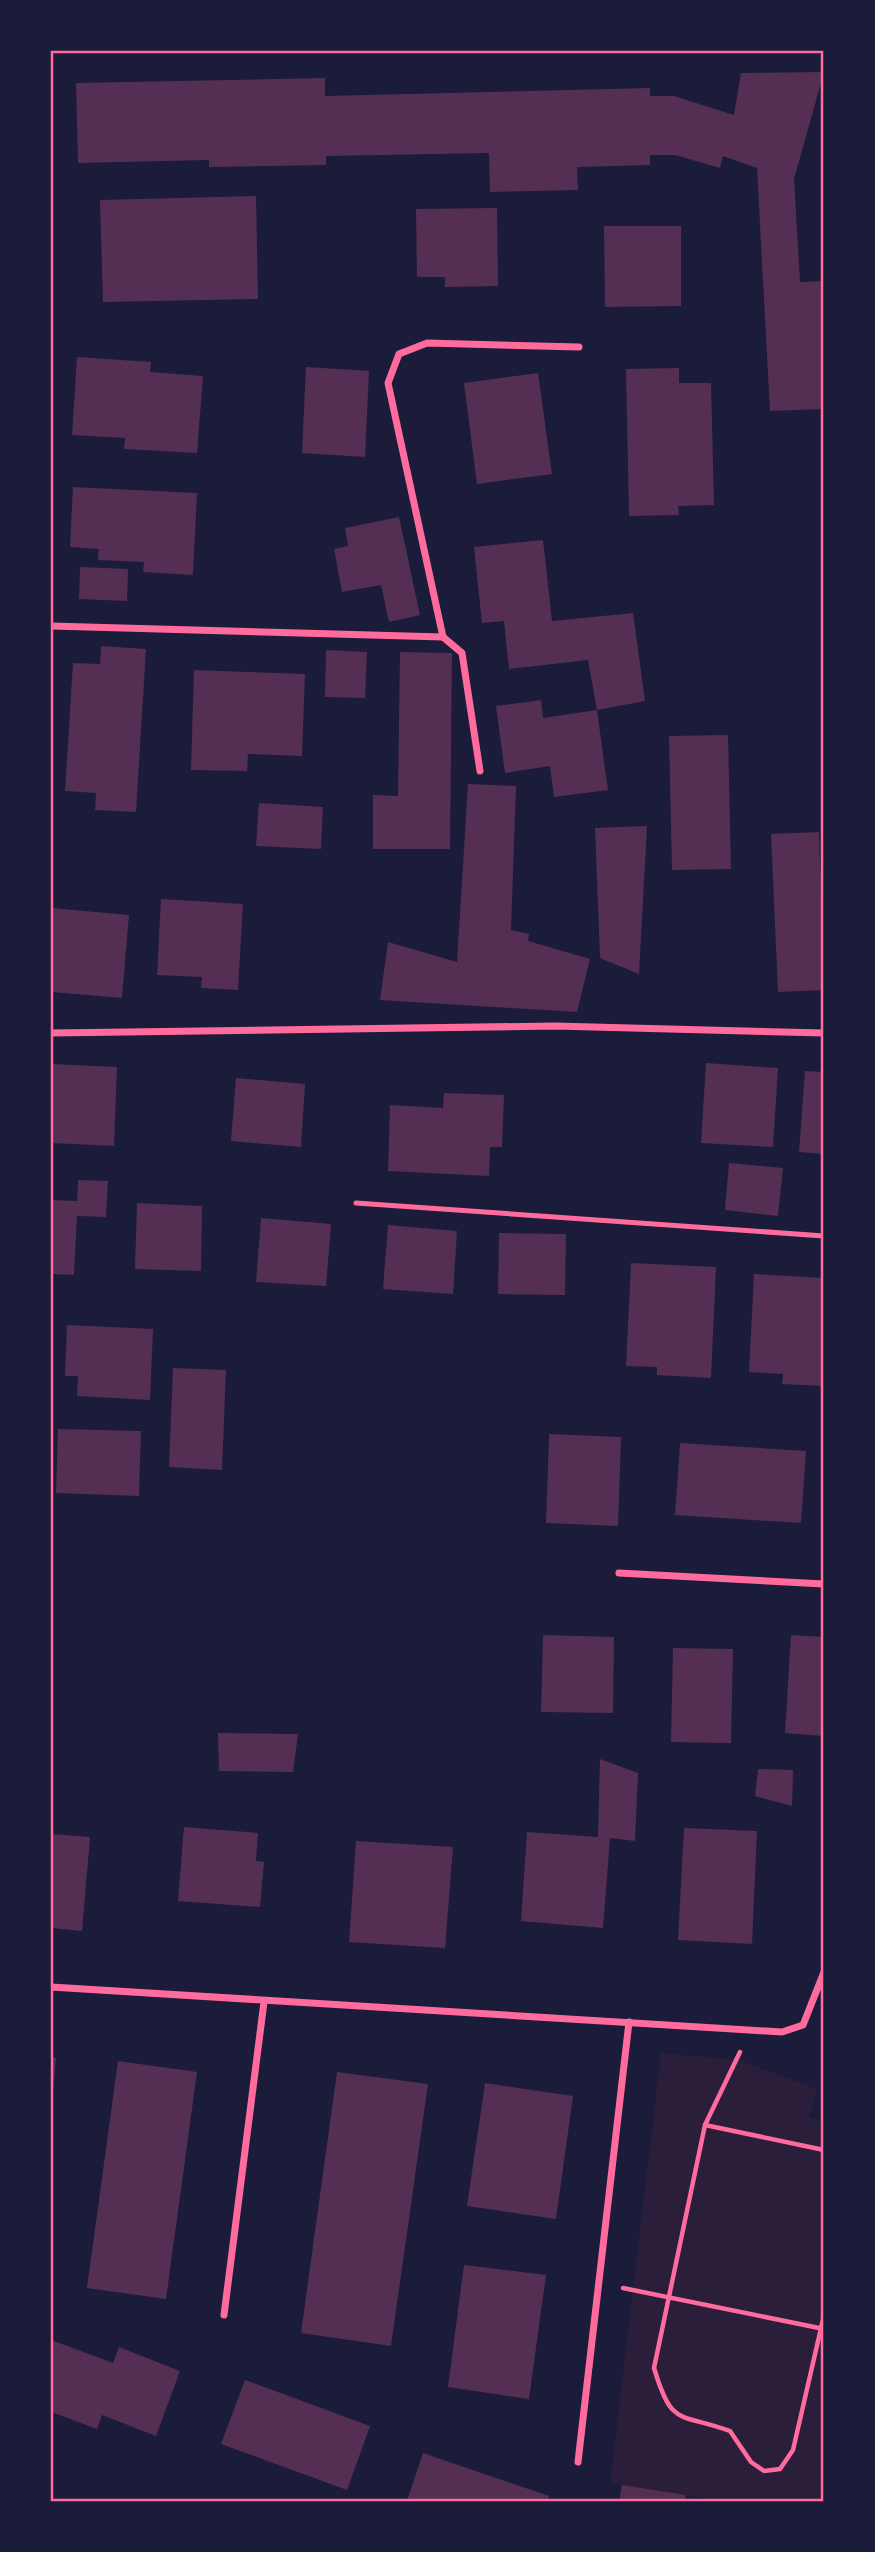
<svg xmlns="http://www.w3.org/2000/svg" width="875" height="2552" font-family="'IBM Plex Sans',sans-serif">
  <rect width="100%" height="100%" fill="#1b1b3a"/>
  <polygon fill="#2a1e3b" points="661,2053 739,2060 817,2089 809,2117 824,2122 824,2501 723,2501 610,2483"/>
  <g fill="#542f53">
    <polygon points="824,72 794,179 800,282 824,281 824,409 770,411 757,168 723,156 720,168 675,155 650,155 650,165 577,167 578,190 490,192 489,153 326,156 326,165 209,167 209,160 78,163 76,83 325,78 325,96 650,88 650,96 674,96 734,115 741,73"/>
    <polygon points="256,196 258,299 103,302 100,200"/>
    <polygon points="497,208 498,286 445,287 445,277 417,277 416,209"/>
    <polygon points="604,226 681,226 681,306 605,307"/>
    <polygon points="77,357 151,362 150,372 203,376 197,453 124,449 125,438 72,435"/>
    <polygon points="306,367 369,371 365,457 302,453"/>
    <polygon points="679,368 679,383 711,383 714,505 678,506 679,515 629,516 626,369"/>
    <polygon points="538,373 552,474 477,484 464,383"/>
    <polygon points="73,487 197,493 193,575 143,572 144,562 98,560 99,549 70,547"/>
    <polygon points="399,517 420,615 389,622 381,585 342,592 334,549 348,546 345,528"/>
    <polygon points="543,540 552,621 633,613 645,701 597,710 588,660 509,669 504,621 482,623 474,547"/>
    <polygon points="80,567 128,569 127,601 79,599"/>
    <polygon points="101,646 146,649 136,812 95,810 96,793 65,791 73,663 100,664"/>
    <polygon points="326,650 367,652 365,698 325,697"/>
    <polygon points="400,652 452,653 450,849 373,849 373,795 398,796"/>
    <polygon points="194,670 305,674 302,756 248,754 247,771 191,770"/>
    <polygon points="541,700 543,718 597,710 608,790 554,797 550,766 505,773 496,706"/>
    <polygon points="728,735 731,869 672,870 669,736"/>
    <polygon points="468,784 516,786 511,930 529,934 528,941 590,959 577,1012 380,1000 388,942 457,962"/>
    <polygon points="259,803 323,807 321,849 256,846"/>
    <polygon points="647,826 639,974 600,958 595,828"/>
    <polygon points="819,832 824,990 778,992 771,834"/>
    <polygon points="161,899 243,904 238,990 201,988 202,977 157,975"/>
    <polygon points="51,908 129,915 122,998 51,992"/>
    <polygon points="706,1063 778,1068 773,1147 701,1143"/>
    <polygon points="51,1064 117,1067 114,1146 51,1143"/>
    <polygon points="805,1071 824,1072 824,1154 799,1152"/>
    <polygon points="236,1078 305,1084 301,1147 231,1141"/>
    <polygon points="444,1093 504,1095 502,1147 490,1147 489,1176 388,1171 390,1105 443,1108"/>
    <polygon points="729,1163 783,1168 778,1216 725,1210"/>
    <polygon points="78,1180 108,1181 106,1217 77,1216 74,1275 51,1274 51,1200 77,1201"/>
    <polygon points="137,1203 202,1206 201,1271 135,1269"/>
    <polygon points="261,1218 331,1224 326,1286 256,1282"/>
    <polygon points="388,1225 457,1231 453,1294 383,1289"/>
    <polygon points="499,1233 566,1234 565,1295 498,1294"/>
    <polygon points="631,1263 716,1267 711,1378 657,1375 657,1367 626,1366"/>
    <polygon points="754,1274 824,1278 824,1386 782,1384 783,1374 749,1372"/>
    <polygon points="67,1325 153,1329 150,1400 77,1396 78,1376 65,1376"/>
    <polygon points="173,1368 226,1370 222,1470 169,1467"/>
    <polygon points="58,1429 141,1431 139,1496 56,1493"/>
    <polygon points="549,1434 621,1437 618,1526 546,1523"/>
    <polygon points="680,1443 806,1451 801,1523 675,1515"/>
    <polygon points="543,1635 614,1637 613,1713 541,1712"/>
    <polygon points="791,1635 824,1637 824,1736 785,1733"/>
    <polygon points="673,1648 733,1649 731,1743 671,1742"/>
    <polygon points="218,1733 298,1734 293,1772 219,1771"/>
    <polygon points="600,1759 638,1773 635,1841 610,1838 603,1928 521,1921 527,1832 598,1837"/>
    <polygon points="758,1769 793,1770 792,1806 755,1796"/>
    <polygon points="184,1827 258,1833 256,1861 264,1862 260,1907 178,1901"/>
    <polygon points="684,1828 757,1831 752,1944 678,1940"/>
    <polygon points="51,1834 90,1837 82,1931 51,1928"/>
    <polygon points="356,1841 453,1847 445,1948 349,1942"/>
    <polygon points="51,2057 56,2058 53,2093 51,2093"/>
    <polygon points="118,2061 197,2072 166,2299 87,2288"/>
    <polygon points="337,2072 428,2084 391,2346 301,2333"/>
    <polygon points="485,2083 573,2096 556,2219 467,2206"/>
    <polygon points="464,2265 546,2275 529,2399 448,2387"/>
    <polygon points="51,2340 113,2363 119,2347 180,2371 156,2436 102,2415 97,2429 51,2412"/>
    <polygon points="245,2380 370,2426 347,2490 221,2444"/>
    <polygon points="423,2453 549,2496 547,2501 407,2501"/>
    <polygon points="622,2485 686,2495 685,2501 619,2501"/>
  </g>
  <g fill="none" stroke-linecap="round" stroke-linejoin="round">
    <g stroke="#ff6b9d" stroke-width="4.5">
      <path d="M740 2052 705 2125 654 2368C672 2428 678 2412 730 2431L751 2462 764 2471 780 2469 793 2450 824 2315"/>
      <polyline points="705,2125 824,2150"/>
      <polyline points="623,2288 824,2329"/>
    </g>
    <polyline stroke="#ff6b9d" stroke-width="5" points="356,1203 824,1236"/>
    <g stroke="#ff6b9d" stroke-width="7">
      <polyline points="51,626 443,637"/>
      <polyline points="480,771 462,653 443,637 388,383 399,354 427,343 579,347"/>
      <polyline points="51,1033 555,1026 824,1033"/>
      <polyline points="619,1573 824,1584"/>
      <polyline points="51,1987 782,2032 803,2025 824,1972"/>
      <polyline points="224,2315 264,2002"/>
      <polyline points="578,2462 629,2022"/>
    </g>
  </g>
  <rect width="875" height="2552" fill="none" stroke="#1b1b3a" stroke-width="105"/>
  <rect x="52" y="52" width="770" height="2448" fill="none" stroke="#ff6b9d" stroke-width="2.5"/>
</svg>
